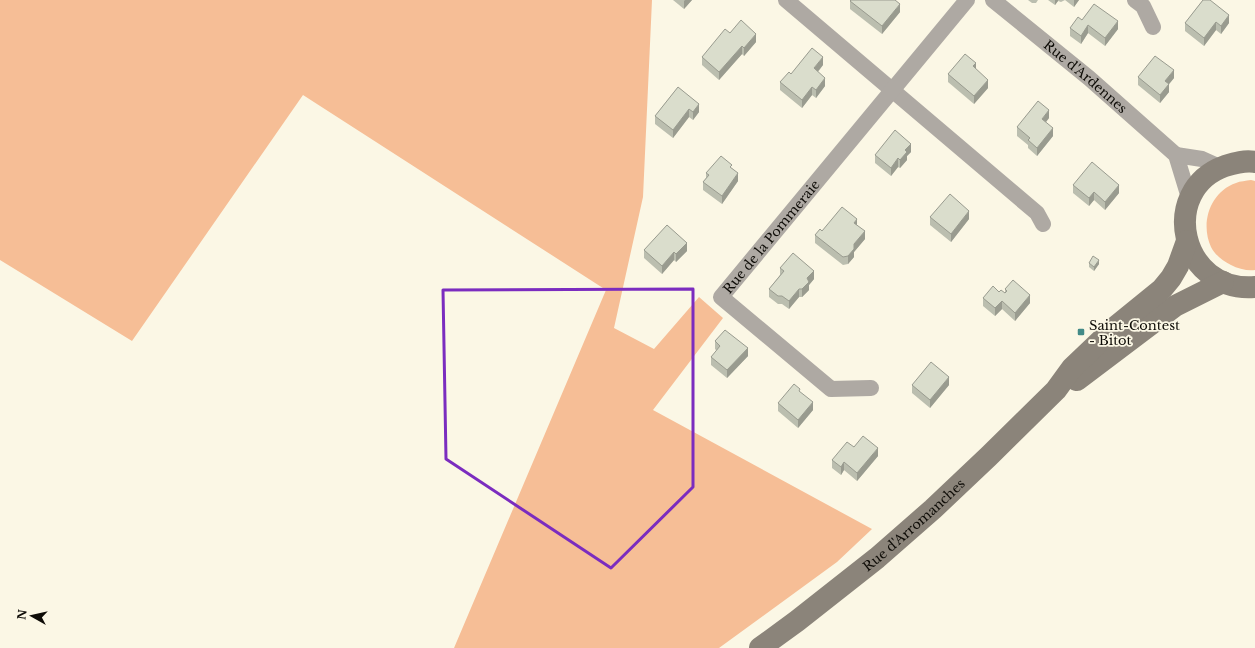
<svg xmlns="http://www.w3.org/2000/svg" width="1255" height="648" font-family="'Libre Baskerville',serif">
  <rect width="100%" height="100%" fill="#fbf7e5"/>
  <g fill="#f6be96">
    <polygon points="0,0 652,0 643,197 614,328 654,349 699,297 723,318 653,410 872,529 837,562 719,648 454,648 606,290 303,95 132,341 0,260"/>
    <path d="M1251 180 1255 181V270C1248 271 1238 269 1231 265 1223 261 1215 255 1211 247 1200 223 1210 192 1236 183 1240 181 1246 181 1251 180Z"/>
  </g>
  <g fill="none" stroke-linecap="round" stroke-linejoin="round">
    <g stroke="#aea9a3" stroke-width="16">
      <polyline points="786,0 1037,213 1043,224"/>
      <path id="s1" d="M993 0 1089 78 1176 155 1190 201"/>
      <polyline points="1135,0 1143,6 1153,27"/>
      <polyline points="1176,155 1202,159 1222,168"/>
      <path id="s2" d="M871 388 831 389 721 297 967 0"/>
    </g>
    <g stroke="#8b847a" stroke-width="22">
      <path d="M1255 162C1245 160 1235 163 1225 166 1158 190 1180 293 1255 287"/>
      <polyline points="1077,380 1175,306 1223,282"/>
      <path id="s3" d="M760 648 797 621 877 558 933 509 989 456 1056 390 1072 368 1114 328 1162 289 1171 278 1178 266 1187 241"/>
    </g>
  </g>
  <g fill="#bbbeaf">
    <polygon points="673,0 692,0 684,9"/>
    <polygon points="1028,0 1038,0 1036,3 1032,3"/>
    <polygon points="1048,0 1065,0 1061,2 1058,1 1055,5"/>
    <polygon points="1065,0 1079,0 1074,7"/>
    <polygon points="1203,0 1229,23 1221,34 1216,30 1204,46 1185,31 1185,23"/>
    <polygon points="850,1 900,12 882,34 850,9"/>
    <polygon points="1082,20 1118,29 1105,46 1088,33 1081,44 1070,36 1070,28"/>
    <polygon points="730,33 756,42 744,56 742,54 719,80 702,65 702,57"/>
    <polygon points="823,65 818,72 825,86 816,98 812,95 802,108 780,90 780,82 791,74"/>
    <polygon points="976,69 988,88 974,104 948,82 948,74"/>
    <polygon points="1138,77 1174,78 1169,84 1169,92 1160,103 1138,85"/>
    <polygon points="678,87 699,112 693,120 689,117 673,138 655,124 655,116"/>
    <polygon points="1049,118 1046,122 1053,136 1037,156 1028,148 1028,145 1017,136 1017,127"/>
    <polygon points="911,152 907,156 907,160 900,168 898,167 891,176 875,163 875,155"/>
    <polygon points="732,168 738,181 722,204 703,190 703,182 706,178 706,173"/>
    <polygon points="1073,185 1119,193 1105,210 1094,200 1089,206 1073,193"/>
    <polygon points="930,217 969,219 951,242 930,225"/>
    <polygon points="857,225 865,239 854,252 854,257 848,264 843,265 815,243 815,235 822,231"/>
    <polygon points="644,250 687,251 676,262 674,260 662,274 644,258"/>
    <polygon points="1089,263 1099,264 1094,271 1089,267"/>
    <polygon points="780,268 814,279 809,285 809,290 802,297 799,297 789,309 782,304 778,304 769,297 769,289 780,275"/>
    <polygon points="1005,289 1030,303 1015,321 1002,309 995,316 983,306 983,298 999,292 1005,293"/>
    <polygon points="715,341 748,356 727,378 711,365 711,357 717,351 715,349"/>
    <polygon points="912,385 949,385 930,408 912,393"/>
    <polygon points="800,392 813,410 798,428 778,411 778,403"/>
    <polygon points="854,447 878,456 857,481 844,470 841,475 832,468 832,460"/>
  </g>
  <g fill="#999b8f">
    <polygon points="685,0 692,0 684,9 684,1"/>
    <polygon points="1055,0 1058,0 1058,1 1055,5"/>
    <polygon points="1074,0 1079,0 1074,7"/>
    <polygon points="900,4 900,12 882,34 882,26"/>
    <polygon points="1229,15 1229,23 1221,34 1221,26"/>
    <polygon points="1118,21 1118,29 1105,46 1105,38"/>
    <polygon points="1216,22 1216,30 1204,46 1204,38"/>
    <polygon points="1088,25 1088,33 1081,44 1081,36"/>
    <polygon points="756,34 756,42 744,56 744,48"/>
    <polygon points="742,46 742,54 719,80 719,72"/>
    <polygon points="823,57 823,65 814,76 814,68"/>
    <polygon points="976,63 976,71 973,66"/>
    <polygon points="1174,70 1174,78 1165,89 1165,81"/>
    <polygon points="825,78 825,86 816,98 816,90"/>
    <polygon points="988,80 988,88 974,104 974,96"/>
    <polygon points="1169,84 1169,92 1160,103 1160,95"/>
    <polygon points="812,87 812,95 802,108 802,100"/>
    <polygon points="699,104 699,112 693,120 693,112"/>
    <polygon points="689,109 689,117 673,138 673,130"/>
    <polygon points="1049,110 1049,118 1042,127 1042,119"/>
    <polygon points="1053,128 1053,136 1037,156 1037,148"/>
    <polygon points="911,144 911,152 907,156 907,160 900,168 900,160 905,150"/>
    <polygon points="898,158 898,167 891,176 891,168"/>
    <polygon points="738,173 738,181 722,204 722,196"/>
    <polygon points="1119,185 1119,193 1105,210 1105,202"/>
    <polygon points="1094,192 1094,200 1089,206 1089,198"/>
    <polygon points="969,211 969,219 951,242 951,234"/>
    <polygon points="857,219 857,227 854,223"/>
    <polygon points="865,231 865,239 854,252 854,257 848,264 848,256 854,244"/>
    <polygon points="687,243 687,251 676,262 676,254"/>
    <polygon points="674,252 674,260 662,274 662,266"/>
    <polygon points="1099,260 1099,264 1094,271 1094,267"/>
    <polygon points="814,271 814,279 809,285 809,290 802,297 802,289 807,278"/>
    <polygon points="799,289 799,297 789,309 789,301"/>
    <polygon points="1030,295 1030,303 1015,321 1015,313"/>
    <polygon points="1002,301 1002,309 995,316 995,308"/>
    <polygon points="748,348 748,356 727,378 727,370"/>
    <polygon points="949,377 949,385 930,408 930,400"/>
    <polygon points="813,402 813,410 798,428 798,420"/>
    <polygon points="878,448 878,456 857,481 857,473"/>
    <polygon points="844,462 844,470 841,475 841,467"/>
  </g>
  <g fill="#daddcc" stroke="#999b8f">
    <polygon points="851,0 895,0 900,4 882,26 850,1"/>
    <polygon points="1203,0 1210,0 1229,15 1221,26 1216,22 1204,38 1185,23"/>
    <polygon points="1094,4 1118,21 1105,38 1088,25 1081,36 1070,28 1078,17 1082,20"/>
    <polygon points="741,20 756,34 744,48 742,46 719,72 702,57 725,29 730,33"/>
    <polygon points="812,48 823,57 814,68 825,78 816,90 812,87 802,100 780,82 789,72 791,74"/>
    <polygon points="965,54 976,63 973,66 988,80 974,96 948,74"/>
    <polygon points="1155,56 1174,70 1165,81 1169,84 1160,95 1138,77"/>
    <polygon points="678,87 699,104 693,112 689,109 673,130 655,116"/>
    <polygon points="1038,101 1049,110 1042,119 1053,128 1037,148 1028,140 1030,138 1017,127"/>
    <polygon points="895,130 911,144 905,150 907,152 900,160 898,158 891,168 875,155"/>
    <polygon points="721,156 732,165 730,167 738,173 722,196 703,182 709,175 706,173"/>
    <polygon points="1092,162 1119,185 1105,202 1094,192 1089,198 1073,185"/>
    <polygon points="950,194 969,211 951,234 930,217"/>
    <polygon points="842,207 857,219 854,223 865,231 854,244 854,249 848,256 843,257 815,235 820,229 822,231"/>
    <polygon points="667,225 687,243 676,254 674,252 662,266 644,250"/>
    <polygon points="793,253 814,271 807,278 809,282 802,289 799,289 789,301 782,296 778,296 769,289 784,271 780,268"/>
    <polygon points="1093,256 1099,260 1094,267 1089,263"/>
    <polygon points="1013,280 1030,295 1015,313 1002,301 995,308 983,298 993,286 999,292 1001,290 1005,293 1007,291 1005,289"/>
    <polygon points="725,330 748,348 727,370 711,357 720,346 715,341"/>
    <polygon points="931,362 949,377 930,400 912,385"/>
    <polygon points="794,384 800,389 799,391 813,402 798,420 778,403"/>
    <polygon points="863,436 878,448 857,473 844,462 841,467 832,460 847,442 854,447"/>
  </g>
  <path fill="none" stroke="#7b2cbf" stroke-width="3" stroke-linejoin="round" d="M693 289V487L611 568 446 459 443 290Z"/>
  <rect fill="#428a87" stroke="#fbf7e5" stroke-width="1.5" x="1077" y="328" width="8" height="8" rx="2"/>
  <g text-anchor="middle" stroke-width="3.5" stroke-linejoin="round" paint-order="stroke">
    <g font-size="13" fill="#0e0c07" stroke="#fbf7e5">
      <text dy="5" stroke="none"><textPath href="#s1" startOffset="120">Rue d'Ardennes</textPath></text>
      <text dy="5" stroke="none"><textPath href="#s2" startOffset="262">Rue de la Pommeraie</textPath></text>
      <text dy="5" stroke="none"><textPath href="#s3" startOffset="197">Rue d'Arromanches</textPath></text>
    </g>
    <g font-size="13" fill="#0e0c07" stroke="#fbf7e5" text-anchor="start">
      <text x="1089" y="330">Saint-Contest<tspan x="1089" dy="15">- Bitot</tspan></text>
    </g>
  </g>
  <g transform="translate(32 616) rotate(278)" stroke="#fbf7e5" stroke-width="3" paint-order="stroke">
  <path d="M0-3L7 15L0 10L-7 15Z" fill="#0e0c07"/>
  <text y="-6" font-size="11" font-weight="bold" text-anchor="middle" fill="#0e0c07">N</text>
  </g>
</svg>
